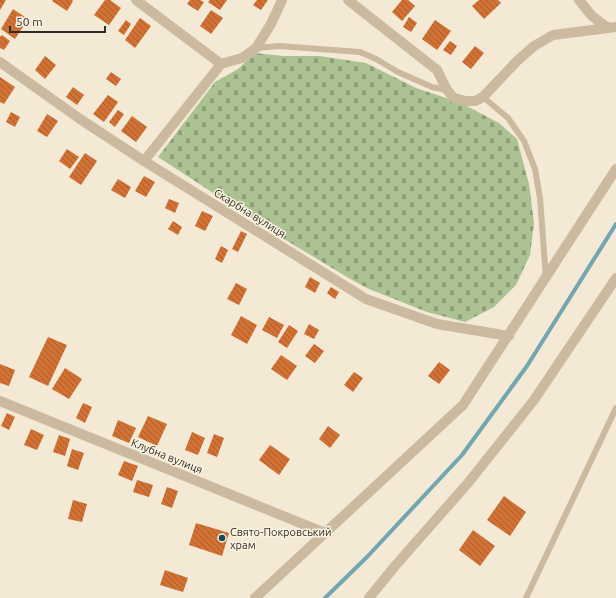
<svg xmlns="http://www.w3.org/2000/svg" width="616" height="598" font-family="Ubuntu,sans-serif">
  <defs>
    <pattern id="cemetery-stones" width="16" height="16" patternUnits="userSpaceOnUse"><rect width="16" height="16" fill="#acc293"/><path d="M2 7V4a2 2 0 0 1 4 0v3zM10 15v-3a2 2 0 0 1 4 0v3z" fill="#8d9e78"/></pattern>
    <pattern id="building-back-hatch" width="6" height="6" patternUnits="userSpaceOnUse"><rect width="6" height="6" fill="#d17133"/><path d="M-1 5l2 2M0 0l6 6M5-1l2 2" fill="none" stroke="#aa5d2b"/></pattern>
  </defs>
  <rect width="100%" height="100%" fill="#f3e9d4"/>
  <polygon fill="url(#cemetery-stones)" points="255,53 283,56 319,56 366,63 416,88 461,103 499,123 517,139 529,184 534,223 530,255 516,285 494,307 465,322 427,312 369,289 352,280 284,239 158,157 215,82 238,69"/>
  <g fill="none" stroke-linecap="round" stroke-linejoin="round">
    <polyline stroke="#71a6b2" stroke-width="4" points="325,598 367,557 462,455 527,366 616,224"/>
  </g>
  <g fill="url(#building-back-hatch)">
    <polygon points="0,0 6,0 0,10"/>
    <polygon points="53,0 72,0 73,1 67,11 52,1"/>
    <polygon points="105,0 110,0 121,8 109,25 94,15"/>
    <polygon points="190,0 200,0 204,2 198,11 187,4"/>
    <polygon points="210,0 227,0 220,10 208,2"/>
    <polygon points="257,0 268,0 261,10 253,5"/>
    <polygon points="402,0 408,0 415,6 402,21 392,12"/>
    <polygon points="479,0 498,0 501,3 484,19 472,6"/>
    <polygon points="13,9 28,19 15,39 1,29"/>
    <polygon points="211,10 223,18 211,34 200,26"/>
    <polygon points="409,17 417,23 411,32 403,27"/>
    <polygon points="140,18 151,26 135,48 125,40"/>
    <polygon points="126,20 131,24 124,35 118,31"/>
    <polygon points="435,20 451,31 437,50 422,39"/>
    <polygon points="2,35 10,41 4,50 0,48 0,37"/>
    <polygon points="450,41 457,46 451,55 443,50"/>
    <polygon points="475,46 484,53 471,69 462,62"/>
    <polygon points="45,56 56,65 45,79 35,70"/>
    <polygon points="111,72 121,79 116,86 106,79"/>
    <polygon points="0,77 15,87 4,104 0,102"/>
    <polygon points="73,87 84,95 77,105 66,97"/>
    <polygon points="108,95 118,102 104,122 93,114"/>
    <polygon points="118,110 124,114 115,127 109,122"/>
    <polygon points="11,112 20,117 15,127 6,122"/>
    <polygon points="47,114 58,121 47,137 37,131"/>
    <polygon points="132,116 147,127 136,142 121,131"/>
    <polygon points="67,149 79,157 70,169 59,161"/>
    <polygon points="85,153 97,161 81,185 69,177"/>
    <polygon points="144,176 155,182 146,197 135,191"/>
    <polygon points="118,179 131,187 125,198 111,190"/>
    <polygon points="169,199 179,203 175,213 165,208"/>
    <polygon points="202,211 213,216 205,231 195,226"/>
    <polygon points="173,221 182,227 178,235 168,229"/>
    <polygon points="241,231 247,234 238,252 232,249"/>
    <polygon points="221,246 228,250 222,263 215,259"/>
    <polygon points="310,277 320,283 315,293 305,287"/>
    <polygon points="236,283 247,289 239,305 227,299"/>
    <polygon points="331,287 339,292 335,299 327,293"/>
    <polygon points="241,316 257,325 247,344 231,335"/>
    <polygon points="269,317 284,325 277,338 262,330"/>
    <polygon points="309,324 319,330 314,339 304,334"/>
    <polygon points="289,325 298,331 287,348 278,342"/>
    <polygon points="48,337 67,345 48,386 29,377"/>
    <polygon points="314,344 324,351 315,363 305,356"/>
    <polygon points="281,355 297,366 287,380 271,369"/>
    <polygon points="439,362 450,370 439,384 428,376"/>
    <polygon points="0,364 15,370 9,386 0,383"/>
    <polygon points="65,368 82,379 69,399 52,389"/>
    <polygon points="354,372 363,378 353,392 344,385"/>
    <polygon points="83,403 92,407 85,423 76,418"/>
    <polygon points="7,413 15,417 9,430 1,426"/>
    <polygon points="148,416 167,424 157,446 138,437"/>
    <polygon points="118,420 136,428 129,443 112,436"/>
    <polygon points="328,426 340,435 330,448 319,439"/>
    <polygon points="31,429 44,435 37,450 24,445"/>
    <polygon points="192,432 205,438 198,455 185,450"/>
    <polygon points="214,434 224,438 217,457 207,453"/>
    <polygon points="59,435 70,439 65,456 53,452"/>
    <polygon points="270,445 290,459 279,475 259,460"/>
    <polygon points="72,449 84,453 78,470 67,466"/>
    <polygon points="124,461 138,466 132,481 118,475"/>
    <polygon points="137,480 153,485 149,497 133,492"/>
    <polygon points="167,487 178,491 172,508 161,504"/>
    <polygon points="504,496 526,512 510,536 487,520"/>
    <polygon points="73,500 87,504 82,522 68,519"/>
    <polygon points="196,523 229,533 222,556 189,545"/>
    <polygon points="473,530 495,546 480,566 459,550"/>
    <polygon points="165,570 188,578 183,592 160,585"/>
  </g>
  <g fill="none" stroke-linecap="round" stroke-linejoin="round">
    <g stroke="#cbbaa0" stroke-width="6">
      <polyline points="256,48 279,46 360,52 376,59 398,72 432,87 447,90"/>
      <polyline points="483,97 508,118 524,141 535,169 540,198 546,278"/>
      <polyline points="526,598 616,408"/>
    </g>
    <g stroke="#cbbaa0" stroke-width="10">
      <polyline points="136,0 221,64"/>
      <polyline points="348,0 437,70 447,90 454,98 466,101 475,101 483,97 517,61 534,46 553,35 608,28"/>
      <polyline points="579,0 592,16 608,28 616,27"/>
      <polyline points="0,62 80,119 144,161 366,299 437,324 509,336"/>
      <polyline points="144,161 221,64 242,58 256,48 271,24 282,0"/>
      <polyline points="0,401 325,533"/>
      <polyline points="255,598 463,405 616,169"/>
      <polyline points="369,598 395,566 468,483 534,400 616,278"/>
    </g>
  </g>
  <circle fill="#164b59" stroke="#faf2e0" stroke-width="1.5" cx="222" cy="538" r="4"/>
  <g text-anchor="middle" stroke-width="3" stroke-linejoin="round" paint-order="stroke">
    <g font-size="11" fill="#342b24" stroke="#faf2e0">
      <text transform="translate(250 213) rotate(32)" y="4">Скарбна вулиця</text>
      <text transform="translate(167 456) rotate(22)" y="4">Клубна вулиця</text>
    </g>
    <g font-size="11" fill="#342b24" stroke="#faf2e0" text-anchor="start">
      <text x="230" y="536">Свято-Покровський<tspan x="230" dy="13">храм</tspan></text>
    </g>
  </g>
  <path d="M10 26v6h95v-6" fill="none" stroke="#342b24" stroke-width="2"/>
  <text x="16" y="26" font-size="12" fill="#342b24" stroke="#faf2e0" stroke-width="3" paint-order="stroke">50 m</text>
</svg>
